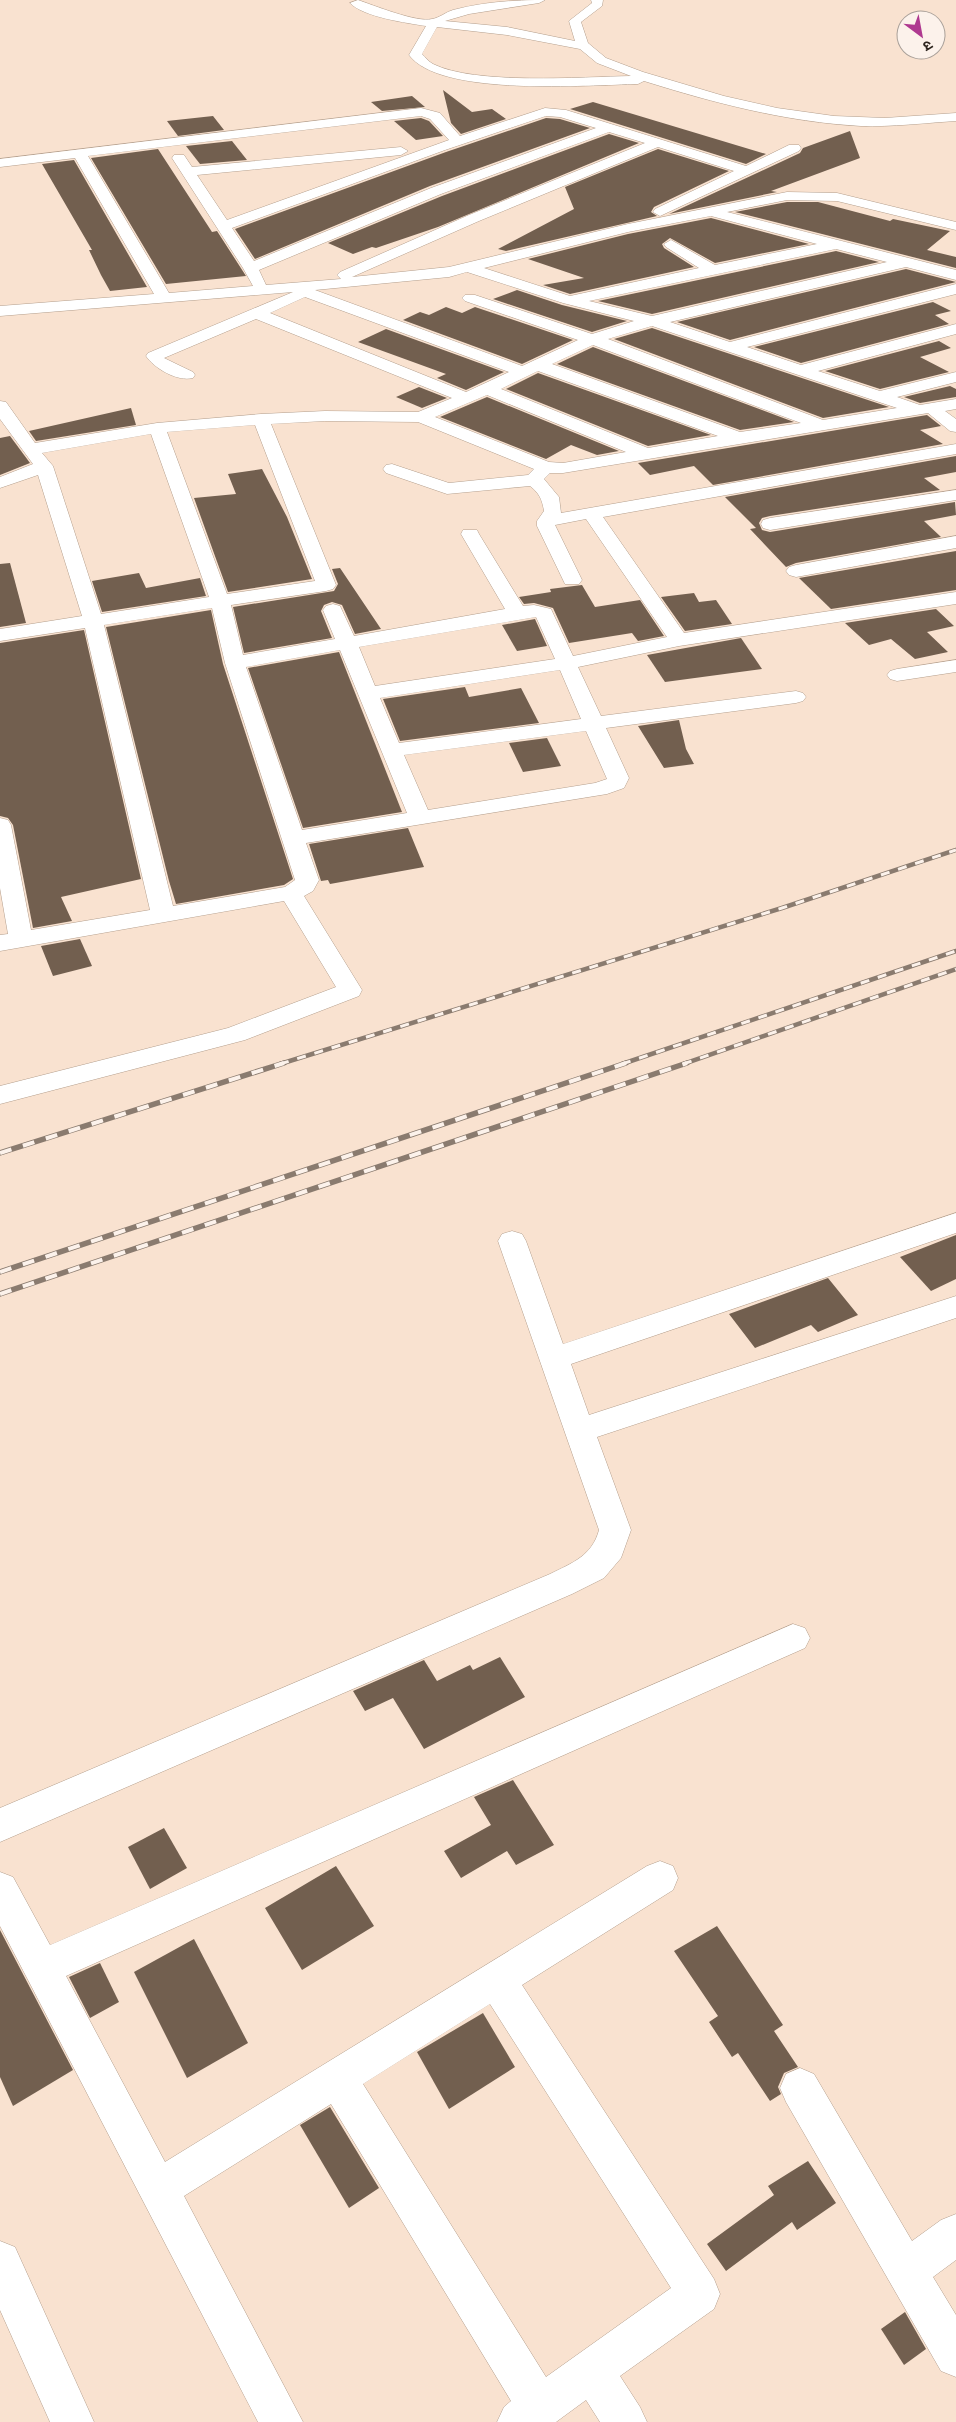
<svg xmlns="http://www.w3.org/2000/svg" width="956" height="2422" font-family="'Work Sans','Noto Sans Devanagari',sans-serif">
  <rect width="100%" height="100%" fill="#f9e2d0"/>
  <g fill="#725f4f">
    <polygon points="443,90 472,112 492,109 506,119 461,134 451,123"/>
    <polygon points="412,96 425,107 382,111 371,102"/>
    <polygon points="593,102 766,154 746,164 570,109"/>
    <polygon points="213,116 224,130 178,136 167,121"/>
    <polygon points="421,118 429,121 443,136 416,140 394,121"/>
    <polygon points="546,118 560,119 590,128 430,186 255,259 235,229 446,152"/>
    <polygon points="850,131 860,158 771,191 777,192 669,214 800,153 803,148"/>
    <polygon points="609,134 639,143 438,227 376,248 372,247 353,254 328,243 442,196"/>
    <polygon points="232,141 247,160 200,164 186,146"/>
    <polygon points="158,149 212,232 217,231 246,276 166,284 91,158"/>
    <polygon points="658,149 729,171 654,207 651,212 657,216 506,251 498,249 574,209 565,187"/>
    <polygon points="74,160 147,287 110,291 101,275 89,250 92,250 42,164"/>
    <polygon points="787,202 818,202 890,221 893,219 950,231 927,250 956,257 956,268 735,212"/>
    <polygon points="711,218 809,244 715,263 670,238 662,244 664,248 694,267 570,294 543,285 584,278 528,259 628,234"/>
    <polygon points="836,251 879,262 652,314 598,301"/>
    <polygon points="906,269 956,282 730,340 677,322"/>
    <polygon points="517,290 562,305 627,321 592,332 493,299"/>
    <polygon points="933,302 951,311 935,315 949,324 801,363 754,347"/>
    <polygon points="446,307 462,313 475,307 573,340 522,364 403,320 420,312 429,315"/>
    <polygon points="652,328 889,407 823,418 614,339"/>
    <polygon points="386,329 504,372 466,390 437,378 446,374 358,342"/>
    <polygon points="939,341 951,348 920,357 949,372 880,389 825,371"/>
    <polygon points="593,347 794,422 740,430 557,364"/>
    <polygon points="538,373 711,435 648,446 506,389"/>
    <polygon points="950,386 956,389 956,397 920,403 904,397"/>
    <polygon points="419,387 447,398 422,408 396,397"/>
    <polygon points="487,397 619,451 597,455 571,445 546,459 440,417"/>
    <polygon points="131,408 136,425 36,441 29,431"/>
    <polygon points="927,415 941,426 920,430 943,444 713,485 694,466 650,475 638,463"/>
    <polygon points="10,436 30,463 0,475 0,438"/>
    <polygon points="956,456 956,472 924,478 940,490 770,516 762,518 759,523 762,530 770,532 955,502 956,515 924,521 941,537 796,563 786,567 750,529 756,528 725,497"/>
    <polygon points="262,469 287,517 312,579 228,592 194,498 236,494 228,474"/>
    <polygon points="956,551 956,590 831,609 799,578"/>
    <polygon points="10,563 26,623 0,627 0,564"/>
    <polygon points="340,568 381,629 355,634 342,605 332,602 324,605 321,611 332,638 244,653 233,607 334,591 338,584 332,569"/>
    <polygon points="139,573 146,588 200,578 206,596 102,612 92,581"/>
    <polygon points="582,585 595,607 640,600 664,636 638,641 632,633 569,643 553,608 534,603 524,604 519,597 551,592 550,589"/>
    <polygon points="694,593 699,602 716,600 732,624 685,631 661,597"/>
    <polygon points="936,609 954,626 927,632 948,652 915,659 891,639 869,645 845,623"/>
    <polygon points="211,610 223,664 293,879 284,885 176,904 169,881 106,627"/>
    <polygon points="535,619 547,646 517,651 502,625"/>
    <polygon points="84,630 141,879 61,897 72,921 33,928 13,825 8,818 0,816 0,643"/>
    <polygon points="741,638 762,669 665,682 647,655"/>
    <polygon points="339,652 402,812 303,828 248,668"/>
    <polygon points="465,687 469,697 521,688 539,723 400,741 383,699"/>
    <polygon points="679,720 686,749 694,764 664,768 638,726"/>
    <polygon points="547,738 561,766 523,772 509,743"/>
    <polygon points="408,828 424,867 330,884 328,880 321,881 309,844"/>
    <polygon points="80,939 92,966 53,976 41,946"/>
    <polygon points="956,1235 956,1279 931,1291 900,1257"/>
    <polygon points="828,1278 858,1315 818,1332 811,1325 755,1348 729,1314"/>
    <polygon points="500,1657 525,1697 424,1749 393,1698 365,1711 353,1691 424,1660 437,1681 470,1665 473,1670"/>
    <polygon points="513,1780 554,1845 516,1865 507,1851 461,1878 444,1851 491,1825 474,1797"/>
    <polygon points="164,1828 187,1868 150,1889 128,1847"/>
    <polygon points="336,1866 374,1926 302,1970 265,1908"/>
    <polygon points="717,1926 783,2025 774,2031 798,2067 784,2073 778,2087 781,2094 770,2101 738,2053 732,2057 709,2022 718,2016 674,1951"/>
    <polygon points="0,1930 73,2070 13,2106 0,2077"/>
    <polygon points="194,1939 248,2043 187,2078 134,1972"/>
    <polygon points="100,1963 119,2002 90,2018 69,1977"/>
    <polygon points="483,2013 515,2067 449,2109 417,2052"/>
    <polygon points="330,2107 379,2188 349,2208 300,2125"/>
    <polygon points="808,2161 836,2203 797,2230 792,2222 726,2271 707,2244 774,2195 768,2186"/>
    <polygon points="905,2312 926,2349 904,2365 881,2329"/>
  </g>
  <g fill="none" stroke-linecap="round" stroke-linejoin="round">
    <g stroke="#b49f8d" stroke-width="1">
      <g id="minor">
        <path d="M358 0C373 5 417 23 432 19 439 18 446 12 453 10 484 2 513 0 545 0L539 3 469 14 445 21 507 27 575 41 569 21 592 3 591 0H603L602 6 581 22 588 43 606 58 643 72 724 96 777 108 834 116 885 118 956 113V121C924 123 892 127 861 126 787 122 714 103 644 81L638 84C588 85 440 97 409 55L426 26C407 23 363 17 350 3ZM437 27 507 35 580 49 597 63 631 76C582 77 475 85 433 64 429 62 425 57 422 54Z"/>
        <path d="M421 108 440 113 460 136 545 108 566 110 746 166 789 145H799L801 148 799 151 660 216 653 212 655 209 734 171 658 147 479 221 352 277 449 267 628 224 787 192 837 193 956 222V230L837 201 787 200 727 212 956 270V280L906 267 670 322 730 342 956 284V294L747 347 801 365 956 324V334L818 371 880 391 956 372V382L897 397 920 405 956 399V409L945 411 956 419V432L950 431 928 413 563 473H550L544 479 559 497 561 513 956 444V454L603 517 684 633 956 592V604L679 646 578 667 601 716 796 691 803 693 806 697 803 701 796 703 606 728 629 778 624 788 607 794 306 843 319 880 313 891 304 896 362 990 359 996 245 1040 0 1104V1086L228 1028 336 987 284 901 0 951V935L8 934 0 888V818L8 820 11 825 31 930 150 910 85 628 0 641V629L82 616 38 475 0 488V477L33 464 0 419V401L6 402 35 443 157 423 261 414 325 411 418 412 452 398 256 319 164 358 193 372 195 375 193 378C177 382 154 368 146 356L148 353 293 292 0 316V306L154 294 75 158 0 167V159ZM421 116 430 119 449 140 227 220 197 175 401 155 408 151 401 147 192 167 184 155H174L172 158 243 268 253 286 169 293 88 156ZM546 116 560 117 596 128 431 188 254 261 232 228 445 150ZM609 132 645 143 469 215 340 272 337 275 341 279 266 285 259 270 441 194ZM711 216 817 244 715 265 671 240 664 244 666 247 699 268 570 296 484 268 628 232ZM836 249 887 262 652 316 589 301ZM467 272 563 303 634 321 592 334 475 295H465L462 298 465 301 578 340 522 366 315 290 449 277ZM305 297 509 372 466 392 270 313ZM652 326 897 408 823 420 608 339ZM593 345 801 423 740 432 552 364ZM538 371 718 436 648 448 501 389ZM487 395 626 452 563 463 549 462 435 417ZM325 421 418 422 534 469 528 475 449 483 392 464 386 465 383 469 386 473 447 494 530 486C539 493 542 499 544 511L537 521V526L565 584H579L582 580 555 525 586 519 667 637 573 656 551 609 534 605 523 606 479 534 477 530H463L461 534 505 609 354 636 340 606 333 604 326 606 323 610 335 639 243 655 231 605 326 591 333 589 336 585 271 424ZM255 425 315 581 227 594 167 432ZM151 434 209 597 101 614 53 466 42 453ZM212 608 225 663 295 880 285 887 173 906 104 625ZM536 617 555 659 375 686 359 647ZM340 650 407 813 302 830 246 667ZM560 670 581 719 399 743 380 698ZM586 731 607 779 595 783 428 810 404 755Z"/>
        <polygon points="956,490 956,500 770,530 763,528 761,524 763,520 770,518"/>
        <polygon points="956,536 956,548 796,577 789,575 786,571 789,567 796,565"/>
        <polygon points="956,660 956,672 897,681 890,679 887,675 890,671 897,669"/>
        <path d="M956 1213V1233L571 1364 589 1415 956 1296V1318L597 1437 631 1530 621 1558 604 1578 572 1594 0 1842V1808L550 1574C572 1563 592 1556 599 1530L498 1241 502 1234 512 1231 522 1234 526 1241 563 1344Z"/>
        <path d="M793 1624 805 1628 810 1638 805 1648 66 1976 165 2162 647 1866 660 1861 673 1866 678 1878 673 1890 522 1985 714 2279 720 2294 714 2309 620 2376 640 2407 647 2422H600L586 2400 556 2422H497L504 2407 511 2401 331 2104 184 2196 303 2422H258L0 1926V1872L13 1877 50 1945ZM490 2004 671 2288 546 2377 363 2084Z"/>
        <polygon points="800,2068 814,2074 912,2241 941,2220 956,2214 956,2260 933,2277 956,2315 956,2377 941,2371 786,2102 780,2088 786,2074"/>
        <polygon points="0,2241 15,2247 94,2422 50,2422 0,2310"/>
      </g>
    </g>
    <use href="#minor" fill="#fff" fill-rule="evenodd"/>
    <g stroke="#8a7b6f" stroke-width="4.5">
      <g id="rail-far1">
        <polyline points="280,1064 782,908 956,850"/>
        <polyline points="622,1064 956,951"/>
        <polyline points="683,1064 956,969"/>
      </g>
    </g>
    <g stroke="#8a7b6f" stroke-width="5.5">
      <g id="rail">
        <polyline points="0,1153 284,1063"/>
        <polyline points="0,1272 626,1063"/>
        <polyline points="0,1294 687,1063"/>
      </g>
    </g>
    <use href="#rail-far1" stroke="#fcf2eb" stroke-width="3" stroke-dasharray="9" stroke-linecap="butt"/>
    <use href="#rail" stroke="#fcf2eb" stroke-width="4" stroke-dasharray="12" stroke-linecap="butt"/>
  </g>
  <g transform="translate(921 35) rotate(148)"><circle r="24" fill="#fcf2eb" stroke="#a9a099"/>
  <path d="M0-4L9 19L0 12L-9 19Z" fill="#af3990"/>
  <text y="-8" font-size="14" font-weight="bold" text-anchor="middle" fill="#2d251e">उ</text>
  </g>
</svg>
